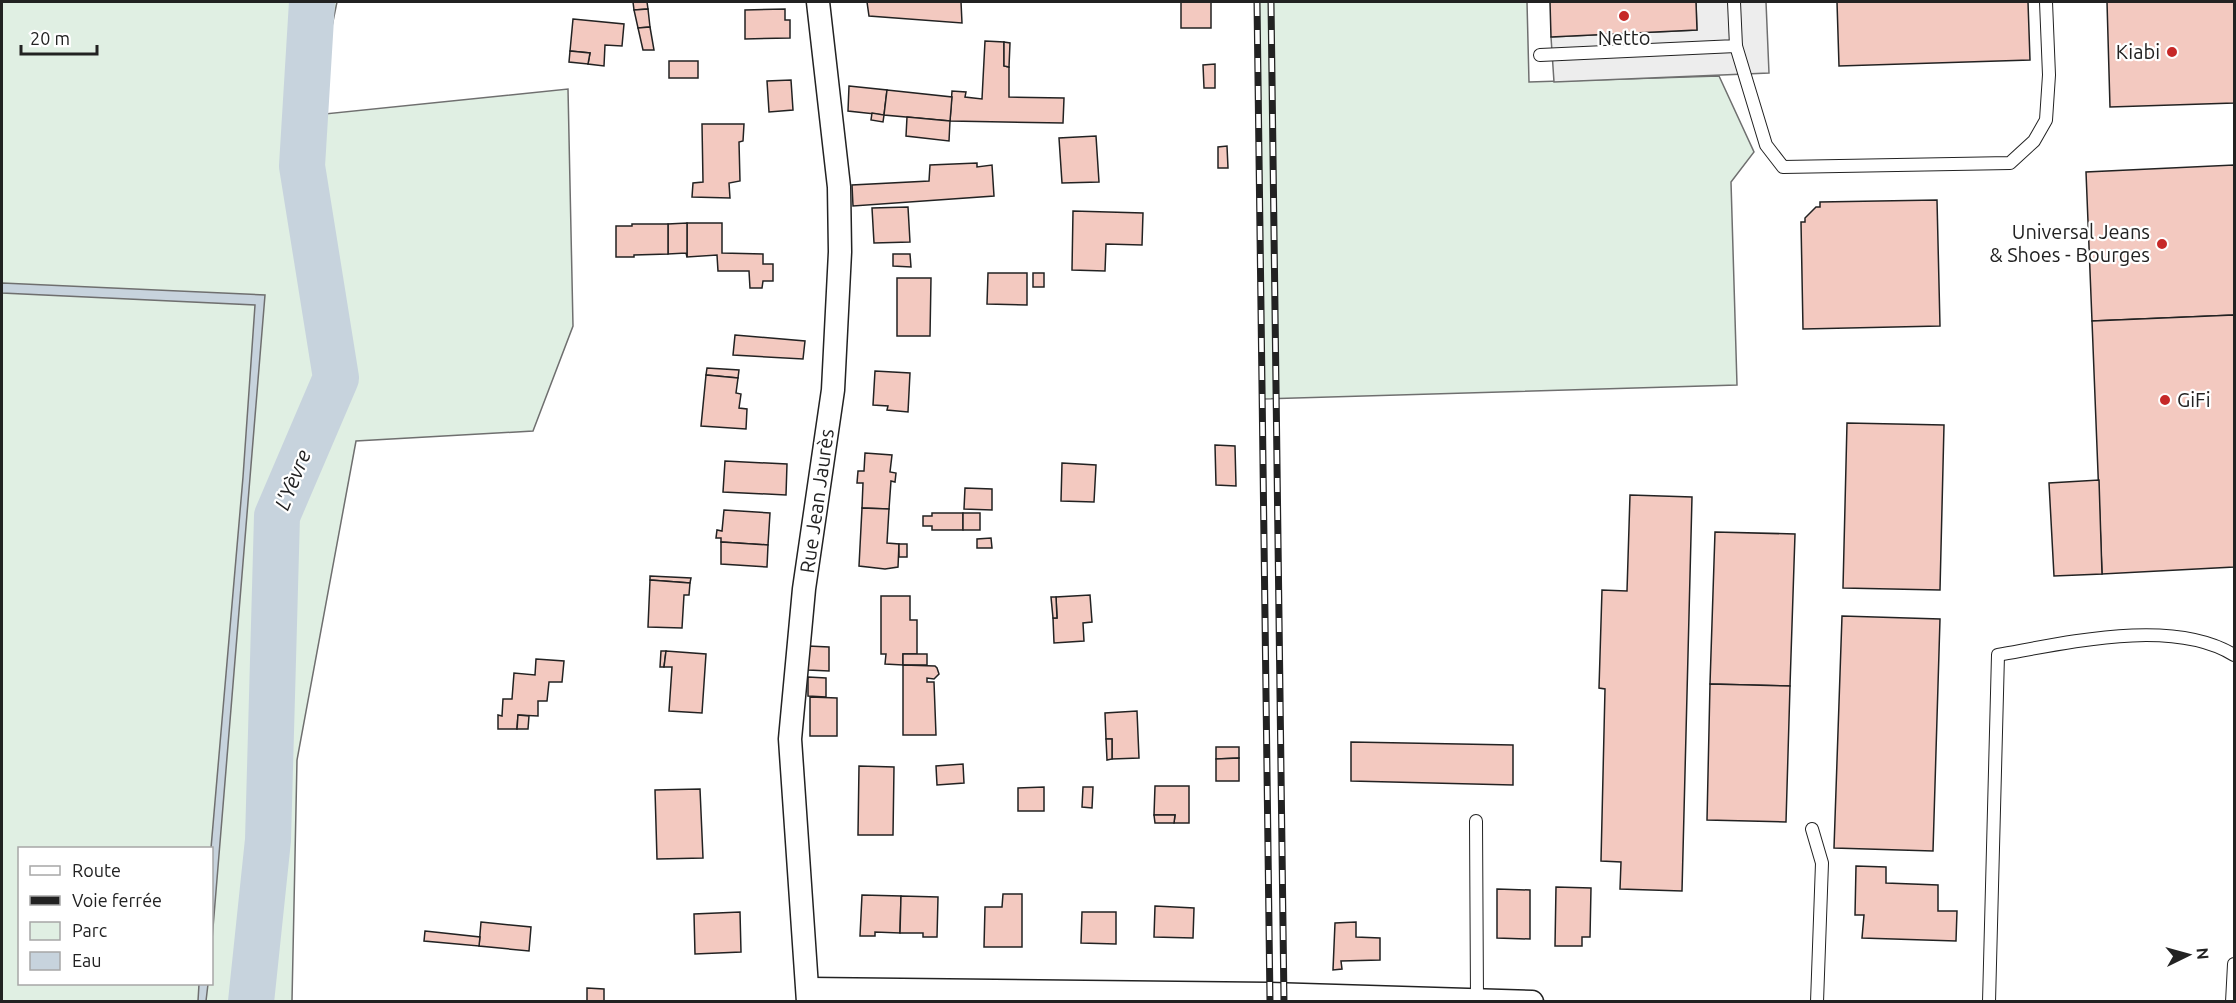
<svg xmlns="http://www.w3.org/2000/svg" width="2236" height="1003" font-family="Ubuntu,sans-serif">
  <rect width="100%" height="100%" fill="#fff"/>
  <g fill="#e0efe3" stroke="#6f6f6f" stroke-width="1.5" fill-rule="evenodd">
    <path d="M2 2H337L323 70 325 114 568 89 573 326 533 431 356 441 297 760 292 1001 2 1002ZM20 848H212V984H20Z"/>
    <polygon points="1257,2 1527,2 1529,82 1719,76 1754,152 1731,182 1737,385 1263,399"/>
  </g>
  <polygon fill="#ededed" stroke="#6f6f6f" stroke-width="1.5" points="1696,2 1766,2 1769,73 1554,82 1551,37 1697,30"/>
  <g fill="#c7d3dd" stroke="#6f6f6f" stroke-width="1.5">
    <polygon points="2,283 265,295 212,940 211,848 243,477 255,305 2,293"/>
    <polygon points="199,984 208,984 206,1001 198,1001"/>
  </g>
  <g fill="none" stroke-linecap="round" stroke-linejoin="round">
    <polyline stroke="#c7d3dd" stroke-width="46" points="251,1002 268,840 277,516 336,378 302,166 312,2"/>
  </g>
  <g fill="#f3c9c0" stroke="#222" stroke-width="1.5">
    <polygon points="633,2 647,2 648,9 634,10"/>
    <polygon points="867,2 961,2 962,23 869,16"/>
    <rect x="1181" y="2" width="30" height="26"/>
    <polygon points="1550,2 1696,2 1697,30 1551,37"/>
    <polygon points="1837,2 2028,2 2030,60 1839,66"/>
    <polygon points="2107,2 2234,2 2234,103 2110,107"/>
    <polygon points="648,9 650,27 638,28 634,10"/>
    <polygon points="785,9 785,20 790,20 790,38 745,39 745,10"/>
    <polygon points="573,19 624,24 622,46 605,45 604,66 588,64 590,53 570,51"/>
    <polygon points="650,27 654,50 643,50 638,28"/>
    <polygon points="985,41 1004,42 1004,66 1009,67 1009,97 1064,98 1063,123 950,121 952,91 966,92 965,97 982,99"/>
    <polygon points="1004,42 1010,43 1009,67 1004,66"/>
    <polygon points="570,51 590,53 588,64 569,62"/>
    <rect x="669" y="61" width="29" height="17"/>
    <polygon points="1215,64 1215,88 1204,88 1203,65"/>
    <polygon points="791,80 793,110 769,112 767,81"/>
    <polygon points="849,86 887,90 884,115 848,111"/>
    <polygon points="887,90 952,97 950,121 884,115"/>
    <polygon points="872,113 884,115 883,122 871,120"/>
    <polygon points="907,117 950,121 949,141 906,136"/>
    <polygon points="702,124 744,124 743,141 739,142 740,181 729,183 730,198 692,197 693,183 703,182"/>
    <polygon points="1096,136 1099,182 1062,183 1059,138"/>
    <polygon points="1227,146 1228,168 1218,168 1218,147"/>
    <polygon points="977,163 977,167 992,165 994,196 853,206 852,185 929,181 930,165"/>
    <polygon points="2234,165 2234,315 2092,321 2086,172"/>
    <polygon points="1937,200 1940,326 1803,329 1801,222 1805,222 1805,218 1816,207 1820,207 1820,202"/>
    <polygon points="908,207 910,242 874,243 872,208"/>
    <polygon points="1073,211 1143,213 1142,245 1106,244 1105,271 1072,270"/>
    <polygon points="687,223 722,223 722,253 763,254 763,264 773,264 773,281 763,281 762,288 750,288 749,271 718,271 717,255 687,257"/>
    <polygon points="687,223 687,257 686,253 668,254 668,224"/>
    <polygon points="632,224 668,224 668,254 634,255 634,257 616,257 616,226 632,226"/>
    <polygon points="893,254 910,254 911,267 893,266"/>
    <polygon points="988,273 1027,273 1027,305 987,304"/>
    <rect x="1033" y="273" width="11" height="14"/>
    <polygon points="897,278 931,278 930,336 897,336"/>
    <polygon points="2234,315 2234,567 2102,574 2092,321"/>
    <polygon points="735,335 805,341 803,359 733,355"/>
    <polygon points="707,368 739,370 738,378 706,375"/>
    <polygon points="875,371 910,373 908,412 887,410 888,406 873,405"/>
    <polygon points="706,375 738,378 736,393 741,394 739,408 747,409 746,429 701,426"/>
    <polygon points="1847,423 1944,425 1940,590 1843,588"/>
    <polygon points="1215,445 1235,446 1236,486 1216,485"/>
    <polygon points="865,453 892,455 890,472 896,473 895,482 891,481 889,509 862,508 863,483 857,483 858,471 864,471"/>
    <polygon points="725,461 787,464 786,495 723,492"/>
    <polygon points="1062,463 1096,465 1094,502 1061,501"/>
    <polygon points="2099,480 2102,574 2054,576 2049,483"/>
    <polygon points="965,488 992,489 992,510 964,509"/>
    <polygon points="1630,495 1692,497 1682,891 1620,889 1621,862 1601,861 1605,689 1599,688 1602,590 1627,591"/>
    <polygon points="862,508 889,509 887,543 899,544 898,567 885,569 859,566"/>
    <polygon points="724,510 770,513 768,545 721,542 721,538 716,538 717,530 722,531"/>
    <polygon points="932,513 963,513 963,530 932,530 932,526 923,526 923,516 932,516"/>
    <rect x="963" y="513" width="17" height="17"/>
    <polygon points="1715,532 1795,534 1790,686 1710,684"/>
    <polygon points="991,538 992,548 977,548 977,539"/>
    <polygon points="721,542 768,545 767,567 721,564"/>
    <rect x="899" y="544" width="8" height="13"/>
    <polygon points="650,576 691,578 690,583 650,580"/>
    <polygon points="650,580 690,583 689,595 684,595 682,628 648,627"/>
    <polygon points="1090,595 1092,622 1083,623 1084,641 1054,643 1053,618 1057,618 1056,597"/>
    <polygon points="881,596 910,596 910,620 917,620 917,654 903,654 903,665 885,664 886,654 881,654"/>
    <polygon points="1051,597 1056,597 1057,618 1053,618"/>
    <polygon points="1842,616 1940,619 1933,851 1834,848"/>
    <polygon points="808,646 829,647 829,671 808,670"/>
    <polygon points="661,651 666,651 664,667 660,667"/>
    <polygon points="666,651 706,654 702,713 669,711 672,667 664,667"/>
    <rect x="903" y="654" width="24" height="11"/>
    <polygon points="536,659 564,661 562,682 549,682 547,701 538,701 538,716 518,715 517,729 498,729 498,715 502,716 503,699 512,699 514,673 535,675"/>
    <polygon points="903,665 935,666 937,668 939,674 934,679 927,678 927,682 934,682 936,735 903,735"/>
    <polygon points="808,677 826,678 826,697 808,696"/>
    <polygon points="1710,684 1790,686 1786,822 1707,820"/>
    <polygon points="810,697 837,698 837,736 810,736"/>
    <polygon points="1137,711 1139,758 1112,759 1112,739 1106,739 1105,713"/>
    <polygon points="518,715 529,716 528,729 517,729"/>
    <polygon points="1106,739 1112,739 1112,759 1107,760"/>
    <polygon points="1351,742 1513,745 1513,785 1351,781"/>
    <polygon points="1216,747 1239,747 1239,758 1216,759"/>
    <polygon points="1239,758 1239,781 1216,781 1216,759"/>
    <polygon points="963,764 964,783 937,785 936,766"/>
    <polygon points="859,766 894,767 893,835 858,835"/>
    <polygon points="1155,786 1189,786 1189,823 1174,823 1175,815 1154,815"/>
    <polygon points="1044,787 1044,811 1018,811 1018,788"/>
    <polygon points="1083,787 1093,787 1092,808 1082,807"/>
    <polygon points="700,789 703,858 657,859 655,790"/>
    <polygon points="1154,815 1175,815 1174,823 1155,823"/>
    <polygon points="1856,866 1886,867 1886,883 1938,885 1938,911 1957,911 1956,941 1862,938 1864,915 1855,915"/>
    <polygon points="1556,887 1591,888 1590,937 1582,937 1582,946 1555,946"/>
    <polygon points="1497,889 1530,890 1530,939 1497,938"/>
    <polygon points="1003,894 1022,894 1022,947 984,947 985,907 1002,907"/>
    <polygon points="862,895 901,896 900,933 875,932 875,936 860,936"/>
    <polygon points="901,896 938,897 937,937 923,937 923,933 900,933"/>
    <polygon points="1155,906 1194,908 1193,938 1154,937"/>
    <polygon points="740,912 741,952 695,954 694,914"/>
    <polygon points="1082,912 1116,912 1116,944 1081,943"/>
    <polygon points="481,922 531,927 529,951 479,946"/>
    <polygon points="1356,922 1356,937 1380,938 1380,960 1341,961 1342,969 1333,970 1335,923"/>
    <polygon points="425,931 480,937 479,946 424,941"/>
    <polygon points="587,988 604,989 604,1002 587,1002"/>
  </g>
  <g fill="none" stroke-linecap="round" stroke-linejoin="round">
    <g stroke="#222" stroke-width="14">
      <g id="service">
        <polyline points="1736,46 1766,145 1783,167 2010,163 2034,141 2046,120 2049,75 2046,2"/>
        <polyline points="1540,55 1736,46 1734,2"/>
        <polyline points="1476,821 1477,1000"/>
        <polyline points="1812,829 1822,863 1817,1002"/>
        <path d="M1989 1002 1998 655C2066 643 2172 617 2234 655"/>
        <polyline points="2232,1002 2234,964"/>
      </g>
    </g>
    <g stroke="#222" stroke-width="25">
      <g id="minor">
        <polyline points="808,989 1270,994 1532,1002"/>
        <polyline points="808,1002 790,739 804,589 833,390 840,252 839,187 818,2"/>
      </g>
    </g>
    <use href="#service" stroke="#fff" stroke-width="12"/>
    <use href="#minor" stroke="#fff" stroke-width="22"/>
    <g stroke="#222" stroke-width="7">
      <g id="rail">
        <polyline points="1257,2 1270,1002"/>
        <polyline points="1271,2 1284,1002"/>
      </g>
    </g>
    <use href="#rail" stroke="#fff" stroke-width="4.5" stroke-dasharray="14" stroke-linecap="butt"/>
  </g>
  <g fill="#c62828" stroke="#fff" stroke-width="2">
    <circle cx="1624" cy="16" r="6"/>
    <circle cx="2172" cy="52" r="6"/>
    <circle cx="2162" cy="244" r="6"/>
    <circle cx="2165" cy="400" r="6"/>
  </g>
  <g text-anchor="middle" stroke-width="4.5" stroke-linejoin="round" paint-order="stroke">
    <g font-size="20" fill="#222" stroke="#fff" text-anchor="end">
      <text x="1624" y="45" text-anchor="middle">Netto</text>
      <text x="2160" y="59">Kiabi</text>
      <text x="2150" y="239">Universal Jeans<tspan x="2150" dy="23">&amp; Shoes - Bourges</tspan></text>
      <text x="2177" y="407" text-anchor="start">GiFi</text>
    </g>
    <g font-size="20" fill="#222" stroke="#fff">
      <text transform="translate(817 501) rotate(-82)" y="7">Rue Jean Jaurès</text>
    </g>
    <g font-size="21" font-style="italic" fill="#222" stroke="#fff">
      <text transform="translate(293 480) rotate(-68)" y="7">L'Yèvre</text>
    </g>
  </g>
  <rect width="2236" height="1003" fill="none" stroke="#222222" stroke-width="6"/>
  <rect x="18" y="847" width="195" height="138" fill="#ffffff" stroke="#a7a7a7" stroke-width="1.5"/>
  <rect x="30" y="866" width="30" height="9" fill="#ffffff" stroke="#a7a7a7" stroke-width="1.5"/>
  <text x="72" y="877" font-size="18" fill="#222222">Route</text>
  <rect x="30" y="896" width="30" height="9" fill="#222222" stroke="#a7a7a7" stroke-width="1.5"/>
  <text x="72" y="907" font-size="18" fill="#222222">Voie ferrée</text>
  <rect x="30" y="922" width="30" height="18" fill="#e0efe3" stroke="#a7a7a7" stroke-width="1.5"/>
  <text x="72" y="937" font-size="18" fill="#222222">Parc</text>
  <rect x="30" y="952" width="30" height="18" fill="#c7d3dd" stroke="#a7a7a7" stroke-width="1.5"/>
  <text x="72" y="967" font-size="18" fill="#222222">Eau</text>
  <g transform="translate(2188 955) rotate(85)" stroke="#ffffff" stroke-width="4.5" paint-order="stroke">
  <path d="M0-4.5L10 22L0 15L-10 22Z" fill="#222222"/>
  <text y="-9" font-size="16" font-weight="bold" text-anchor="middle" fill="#222222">N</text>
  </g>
  <path d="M21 45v9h76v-9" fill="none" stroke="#222222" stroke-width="3"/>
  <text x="30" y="45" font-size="18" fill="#222222" stroke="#ffffff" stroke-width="4.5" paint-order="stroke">20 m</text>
</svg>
